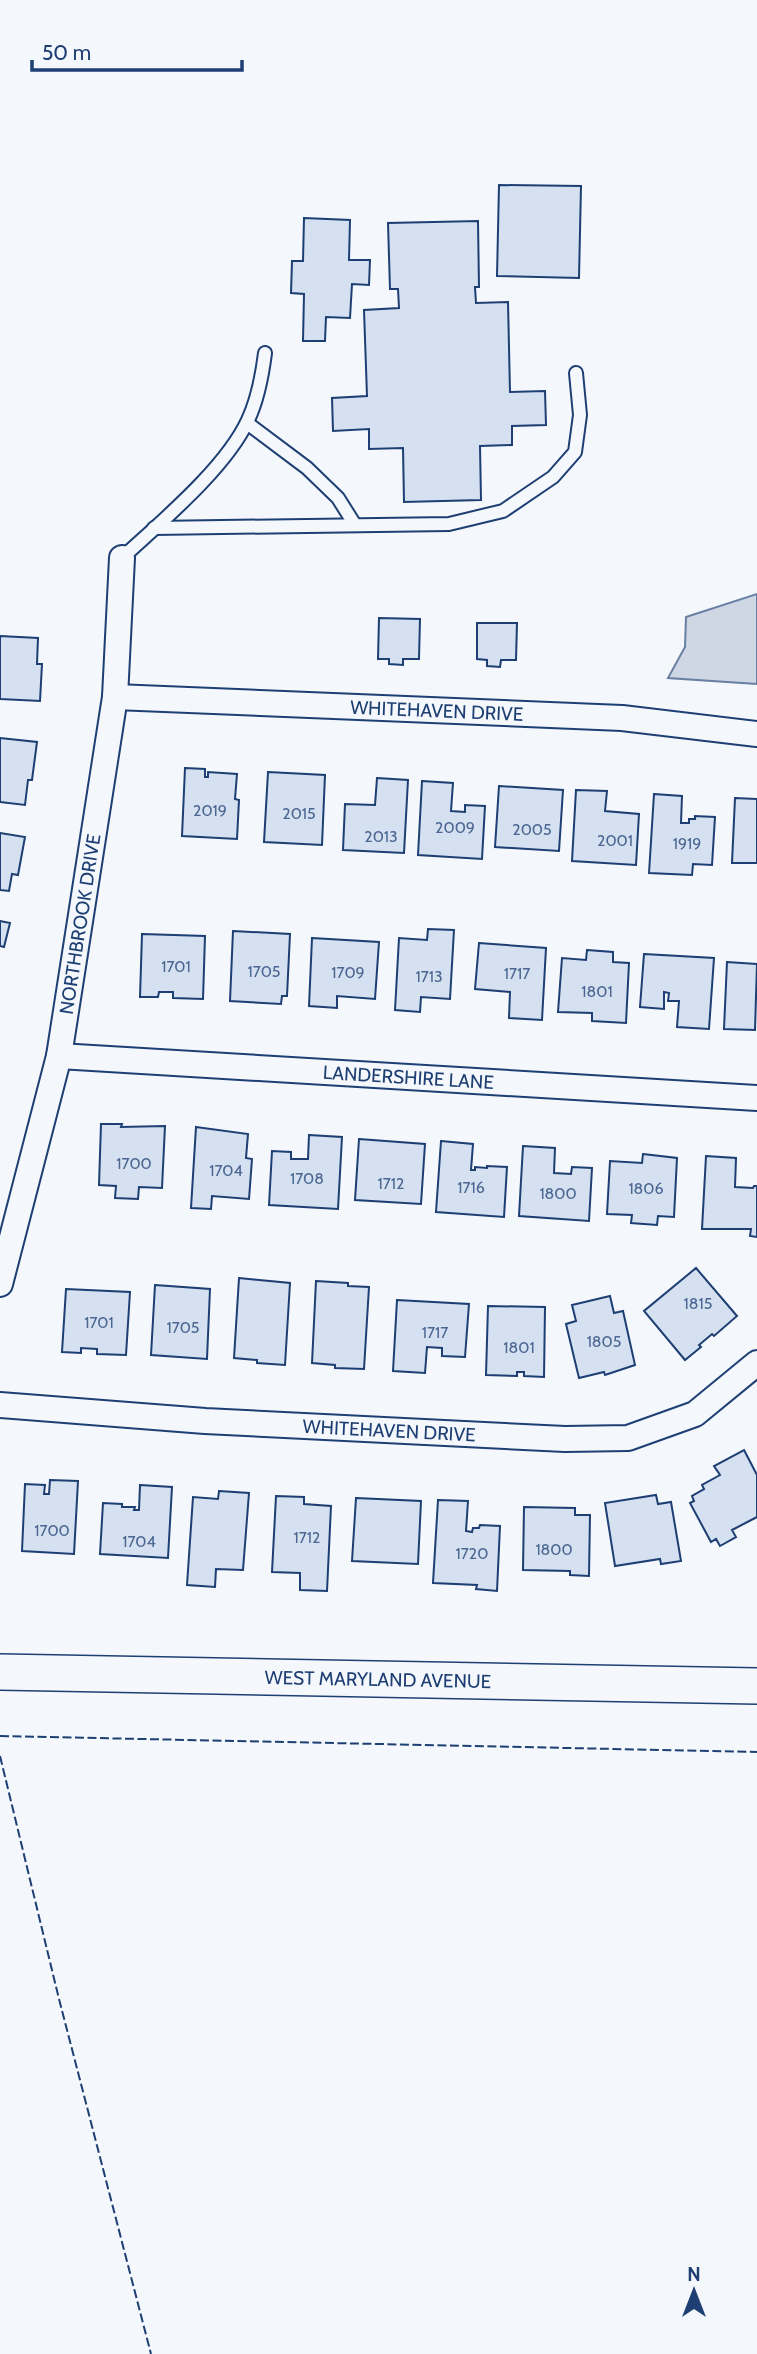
<svg xmlns="http://www.w3.org/2000/svg" width="757" height="2354" font-family="Cabin,sans-serif">
  <rect width="100%" height="100%" fill="#f4f7fb"/>
  <polygon fill="#cfd7e4" stroke="#687fa3" stroke-width="2" points="757,594 757,684 668,678 685,647 686,617"/>
  <g fill="#d5e0f0" stroke="#1d3f73" stroke-width="2">
    <polygon points="499,185 581,186 579,278 497,276"/>
    <polygon points="304,218 350,220 349,260 370,260 369,285 352,284 350,318 326,317 325,341 303,341 304,294 291,293 292,261 303,261"/>
    <polygon points="478,221 479,287 475,287 476,303 508,302 510,392 545,391 546,425 512,426 512,445 480,446 481,500 404,502 403,448 369,449 369,429 333,431 332,398 367,396 364,310 399,308 398,289 390,289 388,223"/>
    <polygon points="379,618 420,619 419,659 403,659 403,665 389,664 389,659 378,659"/>
    <polygon points="477,623 517,623 516,660 501,660 500,667 487,666 487,660 477,659"/>
    <polygon points="0,636 38,638 37,664 42,664 40,701 0,699"/>
    <polygon points="0,738 37,742 32,780 28,780 25,805 0,802"/>
    <polygon points="185,768 205,769 205,777 208,777 208,772 237,774 235,799 239,800 237,839 182,836"/>
    <polygon points="268,772 325,775 322,845 264,842"/>
    <polygon points="377,778 408,780 404,853 343,850 345,804 375,805"/>
    <polygon points="422,781 453,783 451,811 465,812 465,805 485,806 482,859 418,855"/>
    <polygon points="499,786 563,790 559,851 495,847"/>
    <polygon points="576,790 607,791 605,811 639,814 636,865 572,861"/>
    <polygon points="654,794 682,796 681,823 689,823 689,819 695,819 695,816 715,817 712,865 693,864 692,875 649,873"/>
    <polygon points="735,798 757,799 757,863 732,863"/>
    <polygon points="0,833 25,837 18,875 12,874 9,891 0,890"/>
    <polygon points="0,921 10,923 4,947 0,946"/>
    <polygon points="428,929 454,930 450,999 421,997 420,1012 395,1010 399,938 427,940"/>
    <polygon points="233,931 290,934 287,996 282,996 281,1004 230,1001"/>
    <polygon points="142,934 205,936 203,999 173,998 173,992 159,992 158,997 140,997"/>
    <polygon points="312,938 379,942 375,999 337,996 337,1008 309,1006"/>
    <polygon points="479,943 546,948 542,1020 509,1018 510,992 475,989"/>
    <polygon points="587,950 613,952 613,962 629,963 626,1023 592,1021 592,1013 558,1012 562,958 586,960"/>
    <polygon points="644,954 714,958 709,1029 677,1027 679,1001 668,1001 669,993 664,992 664,1009 640,1007"/>
    <polygon points="727,962 757,964 755,1030 724,1029"/>
    <polygon points="101,1124 122,1124 121,1127 165,1126 162,1188 139,1187 138,1199 115,1198 116,1186 99,1185"/>
    <polygon points="196,1127 248,1134 246,1158 252,1159 249,1199 212,1196 211,1209 191,1208"/>
    <polygon points="309,1135 342,1137 338,1209 269,1205 272,1151 291,1152 291,1159 308,1159"/>
    <polygon points="359,1139 425,1144 421,1204 355,1200"/>
    <polygon points="441,1141 473,1144 471,1170 475,1170 475,1167 487,1168 487,1166 507,1167 504,1217 436,1212"/>
    <polygon points="523,1146 555,1148 554,1173 571,1174 572,1167 592,1168 589,1221 519,1216"/>
    <polygon points="643,1154 677,1158 674,1217 658,1216 657,1225 631,1223 632,1215 607,1214 610,1161 642,1163"/>
    <polygon points="706,1156 736,1158 735,1187 753,1188 754,1186 757,1186 757,1237 750,1236 751,1229 702,1229"/>
    <polygon points="696,1268 737,1316 714,1336 712,1334 699,1345 701,1347 685,1360 644,1311"/>
    <polygon points="239,1278 290,1283 285,1365 257,1363 257,1360 234,1358"/>
    <polygon points="316,1281 348,1283 348,1286 369,1287 364,1369 335,1368 335,1365 312,1363"/>
    <polygon points="155,1285 210,1289 207,1359 151,1355"/>
    <polygon points="66,1289 130,1292 126,1355 97,1354 97,1349 81,1348 81,1353 62,1352"/>
    <polygon points="610,1296 614,1313 623,1311 635,1365 605,1375 604,1372 579,1378 566,1324 576,1321 572,1305"/>
    <polygon points="397,1300 469,1304 465,1357 442,1356 442,1348 427,1347 425,1373 393,1371"/>
    <polygon points="488,1306 545,1307 544,1377 524,1376 524,1372 517,1372 517,1376 486,1375"/>
    <polygon points="744,1450 757,1475 757,1517 732,1530 736,1537 720,1546 716,1539 711,1542 690,1503 694,1501 692,1496 704,1489 702,1485 720,1475 714,1466"/>
    <polygon points="50,1480 78,1481 74,1554 22,1551 25,1484 45,1485 44,1494 49,1494"/>
    <polygon points="140,1485 172,1487 168,1558 100,1554 103,1503 122,1504 122,1507 135,1507 134,1510 139,1510"/>
    <polygon points="219,1491 249,1493 243,1570 216,1569 215,1587 187,1585 193,1497 218,1499"/>
    <polygon points="656,1495 658,1504 671,1502 681,1561 661,1564 660,1559 615,1566 605,1503"/>
    <polygon points="276,1496 304,1497 304,1504 331,1506 327,1591 300,1590 300,1573 272,1572"/>
    <polygon points="356,1498 421,1501 418,1564 352,1561"/>
    <polygon points="438,1500 468,1501 466,1531 472,1532 473,1528 479,1528 480,1525 500,1526 497,1591 476,1589 477,1585 433,1583"/>
    <polygon points="524,1507 575,1508 575,1515 590,1515 589,1576 570,1575 570,1571 523,1570"/>
  </g>
  <g fill="none" stroke-linecap="round" stroke-linejoin="round">
    <g stroke="#1d3f73" stroke-width="16">
      <g id="lane">
        <polyline points="247,423 307,468 338,498 355,525"/>
        <polyline points="154,528 449,524 503,511 553,477 575,452 580,415 576,373"/>
        <path d="M122 558C161 522 226 468 248 420 258 399 262 377 265 353"/>
      </g>
    </g>
    <g stroke="#1d3f73" stroke-width="28">
      <g id="street">
        <path id="s1" d="M115 697 622 718 757 734"/>
        <path id="s2" d="M59 1056 757 1098"/>
        <path id="s3" d="M0 1284 59 1056 115 697 122 558"/>
        <path id="s4" d="M0 1405 205 1421 565 1439 628 1438 695 1414 757 1363"/>
      </g>
    </g>
    <g stroke="#1d3f73" stroke-width="38">
      <g id="secondary">
        <path id="s5" d="M0 1672 757 1686"/>
      </g>
    </g>
    <use href="#lane" stroke="#f4f7fb" stroke-width="12"/>
    <use href="#street" stroke="#f4f7fb" stroke-width="24"/>
    <use href="#secondary" stroke="#f4f7fb" stroke-width="35"/>
    <g stroke="#1d3f73" stroke-width="2" stroke-dasharray="9 3.5" stroke-linecap="butt">
      <polyline points="0,1736 757,1752"/>
      <polyline points="0,1756 59,1999 151,2354"/>
    </g>
  </g>
  <g text-anchor="middle" stroke-width="5" stroke-linejoin="round" paint-order="stroke">
    <g font-size="16" fill="#4b6792">
      <text x="210" y="816">2019</text>
      <text x="299" y="819">2015</text>
      <text x="455" y="833">2009</text>
      <text x="532" y="835">2005</text>
      <text x="381" y="842">2013</text>
      <text x="615" y="846">2001</text>
      <text x="687" y="849">1919</text>
      <text x="176" y="972">1701</text>
      <text x="264" y="977">1705</text>
      <text x="348" y="978">1709</text>
      <text x="517" y="979">1717</text>
      <text x="429" y="982">1713</text>
      <text x="597" y="997">1801</text>
      <text x="134" y="1169">1700</text>
      <text x="226" y="1176">1704</text>
      <text x="307" y="1184">1708</text>
      <text x="391" y="1189">1712</text>
      <text x="471" y="1193">1716</text>
      <text x="646" y="1194">1806</text>
      <text x="558" y="1199">1800</text>
      <text x="698" y="1309">1815</text>
      <text x="99" y="1328">1701</text>
      <text x="183" y="1333">1705</text>
      <text x="435" y="1338">1717</text>
      <text x="604" y="1347">1805</text>
      <text x="519" y="1353">1801</text>
      <text x="52" y="1536">1700</text>
      <text x="307" y="1543">1712</text>
      <text x="139" y="1547">1704</text>
      <text x="554" y="1555">1800</text>
      <text x="472" y="1559">1720</text>
    </g>
    <g font-size="19" fill="#1d3f73" stroke="#f4f7fb">
      <text dy="7" stroke="none"><textPath href="#s1" startOffset="322">WHITEHAVEN DRIVE</textPath></text>
      <text dy="7" stroke="none"><textPath href="#s3" startOffset="369">NORTHBROOK DRIVE</textPath></text>
      <text dy="7" stroke="none"><textPath href="#s2" startOffset="350">LANDERSHIRE LANE</textPath></text>
      <text dy="7" stroke="none"><textPath href="#s4" startOffset="390">WHITEHAVEN DRIVE</textPath></text>
      <text dy="7" stroke="none"><textPath href="#s5" startOffset="378">WEST MARYLAND AVENUE</textPath></text>
    </g>
  </g>
  <g transform="translate(694 2291)" stroke="#f4f7fb" stroke-width="5" paint-order="stroke">
  <path d="M0-5L12 26L0 18L-12 26Z" fill="#1d3f73"/>
  <text y="-10" font-size="19" font-weight="bold" text-anchor="middle" fill="#1d3f73">N</text>
  </g>
  <path d="M32 60v10h210v-10" fill="none" stroke="#1d3f73" stroke-width="3.5"/>
  <text x="42" y="60" font-size="21" fill="#1d3f73" stroke="#f4f7fb" stroke-width="5" paint-order="stroke">50 m</text>
</svg>
